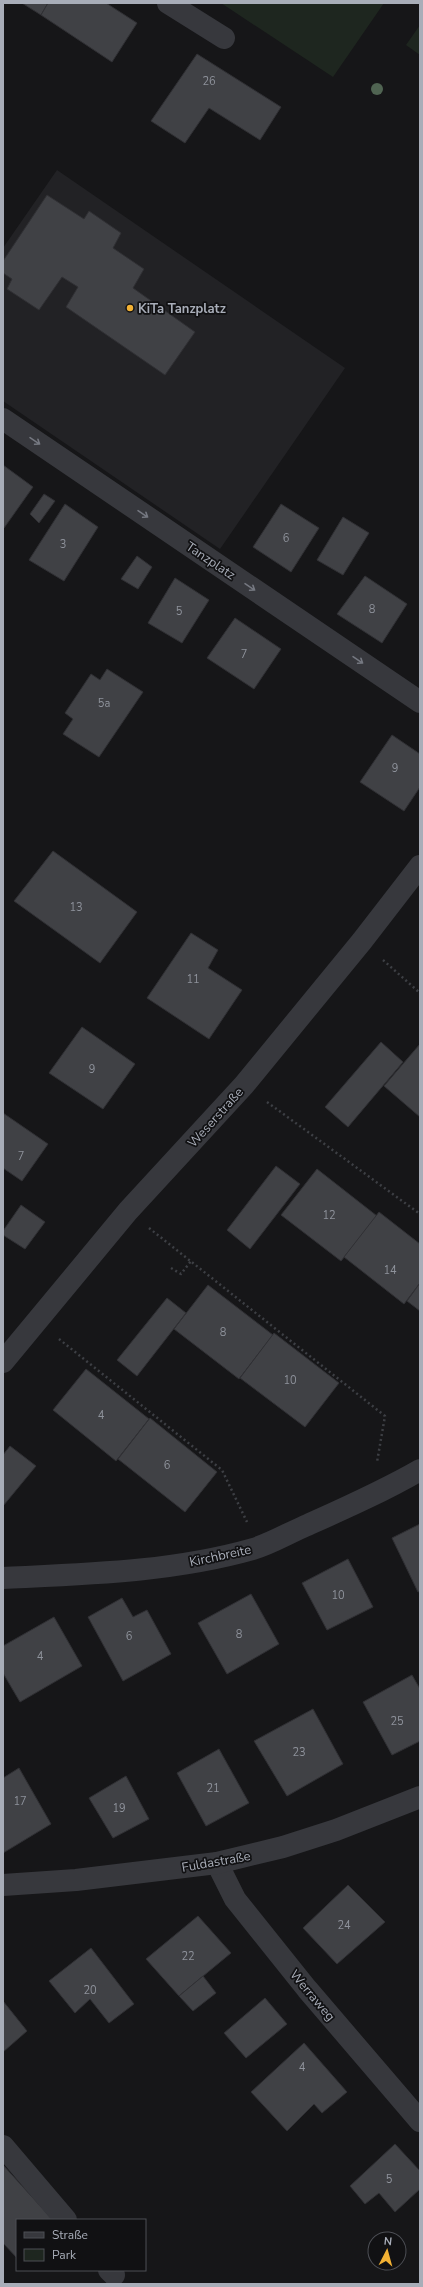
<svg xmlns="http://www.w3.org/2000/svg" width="423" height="2287" font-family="'Nunito Sans',sans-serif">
  <rect width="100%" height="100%" fill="#161618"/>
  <polygon fill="#222225" points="57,170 345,368 220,549 3,401 3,248"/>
  <g fill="#1e261f">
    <polygon points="221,3 384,3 333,77"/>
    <polygon points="420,25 420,55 406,45"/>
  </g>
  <g fill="#404145" stroke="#303034">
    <polygon points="22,3 48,3 41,15"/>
    <polygon points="48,3 106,3 137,23 112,62 41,15"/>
    <polygon points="197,54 281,107 260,140 209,108 185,143 151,121"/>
    <polygon points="47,195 84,219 89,211 121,233 113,248 144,269 133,288 195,332 165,375 66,307 78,287 62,277 39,310 7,289 12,279 3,273 3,261"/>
    <polygon points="3,465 33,487 4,528 3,527"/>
    <polygon points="44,494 55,501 39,523 30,514"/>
    <polygon points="65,504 98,527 64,581 29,560"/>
    <polygon points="281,504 319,528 291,572 253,547"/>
    <polygon points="343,517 369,533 343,575 317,560"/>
    <polygon points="137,556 152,567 138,589 121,579"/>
    <polygon points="365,576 407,604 382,643 337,614"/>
    <polygon points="175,578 209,600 182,643 148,623"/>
    <polygon points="235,618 281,649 254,689 207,658"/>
    <polygon points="107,669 143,692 99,757 63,734 73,719 65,713 91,674 100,680"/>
    <polygon points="392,735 420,754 420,787 404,811 360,782"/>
    <polygon points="53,851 137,912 100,963 14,901"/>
    <polygon points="191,933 218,950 208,968 242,990 209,1039 147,998"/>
    <polygon points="82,1027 135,1064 103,1109 49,1073"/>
    <polygon points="381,1042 403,1062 348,1127 325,1107"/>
    <polygon points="420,1044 420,1117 384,1086"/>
    <polygon points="3,1113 48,1144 22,1181 3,1168"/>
    <polygon points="276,1166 300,1184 250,1249 227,1230"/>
    <polygon points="317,1169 377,1216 341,1261 281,1215"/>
    <polygon points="21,1205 45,1222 25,1249 3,1235 3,1231"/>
    <polygon points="379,1212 420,1244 420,1283 404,1304 344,1257"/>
    <polygon points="420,1283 420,1311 407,1301"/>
    <polygon points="208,1285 273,1335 239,1379 174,1329"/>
    <polygon points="167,1298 186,1313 137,1376 117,1360"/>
    <polygon points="274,1333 339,1383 305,1427 240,1378"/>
    <polygon points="86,1369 149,1419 116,1461 53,1410"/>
    <polygon points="150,1418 217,1472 185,1512 118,1459"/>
    <polygon points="10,1446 36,1466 3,1506 3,1455"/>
    <polygon points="420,1524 420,1591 418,1592 392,1538"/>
    <polygon points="348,1559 373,1607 327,1630 302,1583"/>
    <polygon points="251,1594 279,1644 227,1674 198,1623"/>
    <polygon points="122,1598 133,1617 147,1610 171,1654 123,1681 88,1617"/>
    <polygon points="54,1617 82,1666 20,1702 3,1673 3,1646"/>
    <polygon points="412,1675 420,1689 420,1741 392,1755 363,1702"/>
    <polygon points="313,1709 343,1764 287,1796 254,1741"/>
    <polygon points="219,1749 249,1803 206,1826 177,1773"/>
    <polygon points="19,1768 51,1824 3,1853 3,1778"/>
    <polygon points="126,1776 149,1819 113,1838 89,1798"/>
    <polygon points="348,1885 385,1922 337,1964 303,1928"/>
    <polygon points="198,1916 231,1953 179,1996 146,1959"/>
    <polygon points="91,1948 134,2004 109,2023 90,1999 75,2013 49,1981"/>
    <polygon points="203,1976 216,1993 193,2011 179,1996"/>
    <polygon points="265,1998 287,2024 246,2058 224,2033"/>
    <polygon points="3,2001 27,2031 3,2052"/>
    <polygon points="304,2043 347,2092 322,2113 314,2104 287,2131 251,2092"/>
    <polygon points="395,2144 420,2171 420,2189 395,2212 379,2193 365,2204 350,2186"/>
    <polygon points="3,2165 53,2220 17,2220 17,2258 3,2243"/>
  </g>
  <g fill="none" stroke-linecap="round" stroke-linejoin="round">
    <g stroke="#3d3f44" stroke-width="2.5" stroke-dasharray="2 3" stroke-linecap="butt">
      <polyline points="383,960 420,993"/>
      <polyline points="267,1102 420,1214"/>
      <polyline points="149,1228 385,1416 377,1462"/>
      <polyline points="171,1268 181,1274 191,1261"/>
      <polyline points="59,1339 222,1470 247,1522"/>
    </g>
    <g stroke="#37383d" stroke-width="22">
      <polyline points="168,3 224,38"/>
      <polyline points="3,419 420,702"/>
      <polyline points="3,1362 128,1211 244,1085 362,941 420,866"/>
      <path d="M3 1578C86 1574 172 1572 253 1549 270 1544 287 1534 303 1527 343 1509 382 1492 420 1470"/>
      <polyline points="217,1863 235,1899 307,1989 420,2121"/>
      <polyline points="3,1885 76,1880 217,1863 283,1847 336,1830 420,1797"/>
      <polyline points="3,2146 66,2220"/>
      <polyline points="109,2270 114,2275"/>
    </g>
  </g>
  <circle fill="#506452" cx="377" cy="89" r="6"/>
  <defs><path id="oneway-shaft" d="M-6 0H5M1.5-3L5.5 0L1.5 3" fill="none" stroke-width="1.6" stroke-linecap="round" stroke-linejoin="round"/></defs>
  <g stroke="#757881">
    <use href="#oneway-shaft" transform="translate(35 441) rotate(34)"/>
    <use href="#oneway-shaft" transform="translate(143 514) rotate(34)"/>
    <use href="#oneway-shaft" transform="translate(250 587) rotate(34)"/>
    <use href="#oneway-shaft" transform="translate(358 660) rotate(34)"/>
  </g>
  <circle fill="#f2b134" stroke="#111113" stroke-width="1.5" cx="130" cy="308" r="4"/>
  <g text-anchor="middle" stroke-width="3.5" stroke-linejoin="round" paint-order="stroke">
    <g font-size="11" fill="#8e929b">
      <text x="209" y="85">26</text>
      <text x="286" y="542">6</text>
      <text x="63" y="548">3</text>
      <text x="372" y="613">8</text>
      <text x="179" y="615">5</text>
      <text x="244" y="658">7</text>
      <text x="104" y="707">5a</text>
      <text x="395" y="772">9</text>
      <text x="76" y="911">13</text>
      <text x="193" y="983">11</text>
      <text x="92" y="1073">9</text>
      <text x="21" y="1160">7</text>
      <text x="329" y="1219">12</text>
      <text x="390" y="1274">14</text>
      <text x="223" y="1336">8</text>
      <text x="290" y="1384">10</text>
      <text x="101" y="1419">4</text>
      <text x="167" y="1469">6</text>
      <text x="338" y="1599">10</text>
      <text x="239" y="1638">8</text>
      <text x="129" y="1640">6</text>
      <text x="40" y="1660">4</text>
      <text x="397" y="1725">25</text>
      <text x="299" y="1756">23</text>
      <text x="213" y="1792">21</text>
      <text x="20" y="1805">17</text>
      <text x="119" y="1812">19</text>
      <text x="344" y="1929">24</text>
      <text x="188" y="1960">22</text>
      <text x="90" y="1994">20</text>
      <text x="302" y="2071">4</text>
      <text x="389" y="2183">5</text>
    </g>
    <g font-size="13" font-weight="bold" fill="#a8adb8" stroke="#111113" text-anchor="start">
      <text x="138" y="313">KiTa Tanzplatz</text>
    </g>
    <g font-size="13" fill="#a8adb8" stroke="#111113">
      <text transform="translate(211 560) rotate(34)" y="5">Tanzplatz</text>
      <text transform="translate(215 1117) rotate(-48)" y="5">Weserstraße</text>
      <text transform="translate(220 1555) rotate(-12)" y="5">Kirchbreite</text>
      <text transform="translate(216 1861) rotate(-10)" y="5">Fuldastraße</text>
      <text transform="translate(313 1995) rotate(50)" y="5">Werraweg</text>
    </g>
  </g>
  <rect width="423" height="2287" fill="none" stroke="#a8adb8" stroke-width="8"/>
  <rect x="16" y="2219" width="130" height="52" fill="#111113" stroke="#4d4f55"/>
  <rect x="24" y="2232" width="20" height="6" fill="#37383d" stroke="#4d4f55"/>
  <text x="52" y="2239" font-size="12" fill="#a8adb8">Straße</text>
  <rect x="24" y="2249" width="20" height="12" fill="#1e261f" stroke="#4d4f55"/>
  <text x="52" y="2259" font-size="12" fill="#a8adb8">Park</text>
  <g transform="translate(387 2251) rotate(6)"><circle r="19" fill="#111113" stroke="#4d4f55"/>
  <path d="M0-3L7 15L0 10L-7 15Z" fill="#f2b134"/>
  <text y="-6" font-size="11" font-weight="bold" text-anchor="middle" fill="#a8adb8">N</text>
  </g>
</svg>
